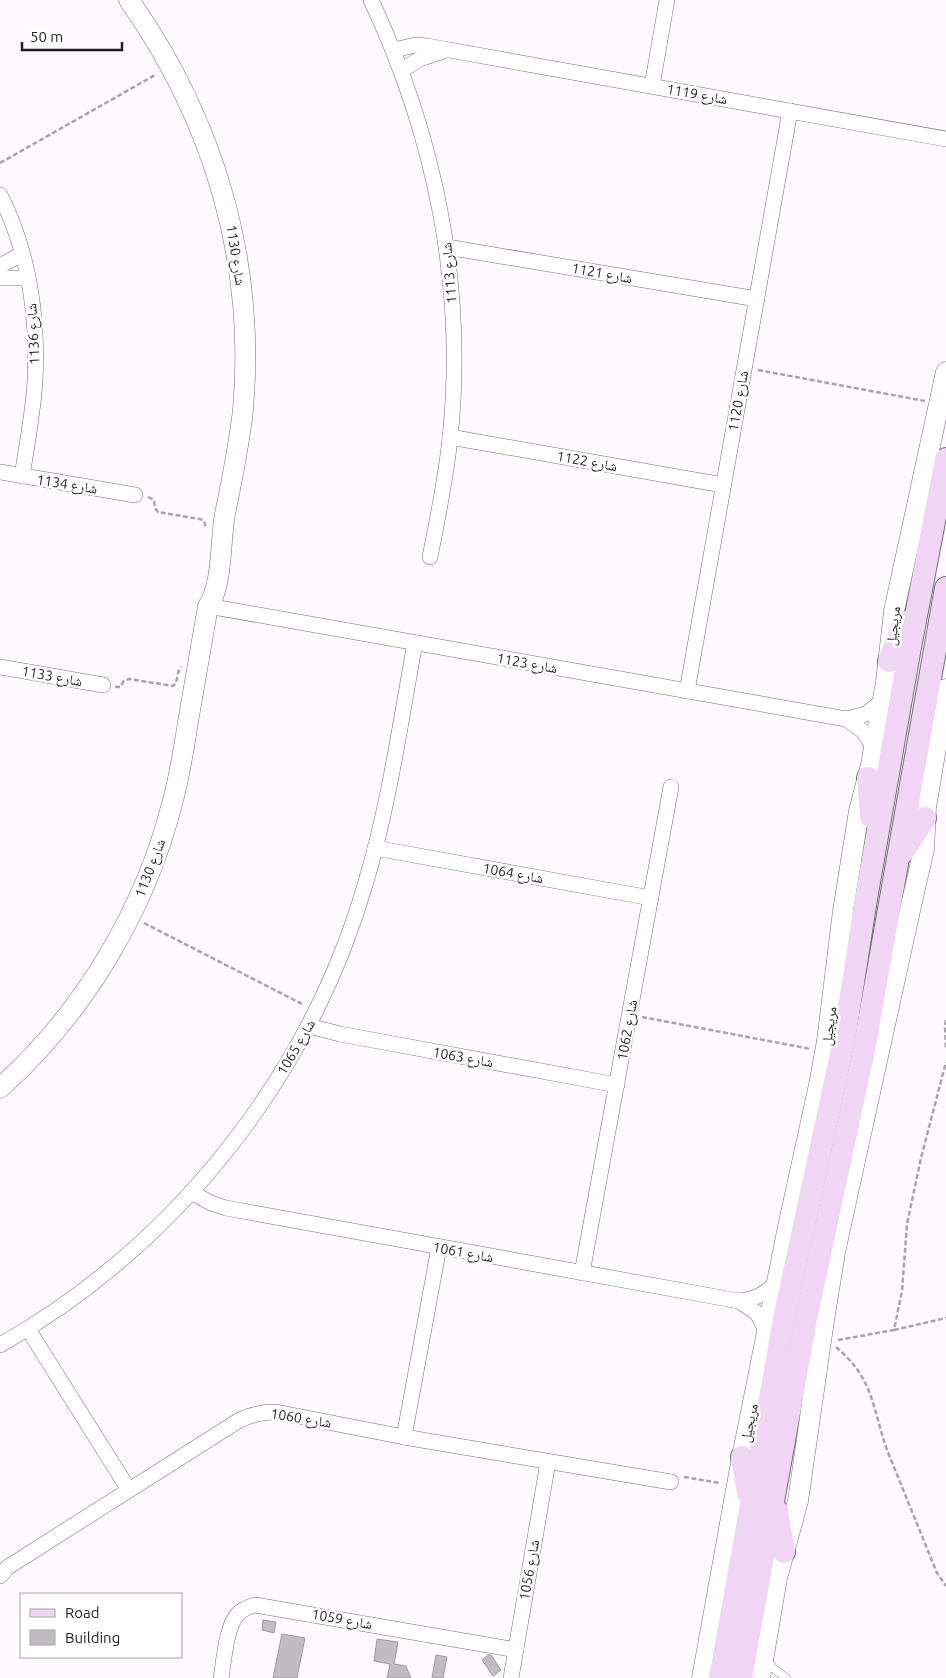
<svg xmlns="http://www.w3.org/2000/svg" width="946" height="1678" font-family="Ubuntu,'Noto Naskh Arabic',sans-serif">
  <rect width="100%" height="100%" fill="#fef9ff"/>
  <g fill="#c1bcc2" stroke="#9e999e">
    <polygon points="263,1620 276,1622 274,1633 262,1630"/>
    <polygon points="282,1634 305,1638 297,1678 273,1678"/>
    <polygon points="377,1639 398,1642 394,1664 406,1666 411,1678 387,1678 390,1664 374,1661"/>
    <polygon points="436,1655 447,1657 443,1678 432,1678"/>
    <polygon points="488,1655 491,1655 501,1670 493,1676 482,1660"/>
  </g>
  <g fill="none" stroke-linecap="round" stroke-linejoin="round">
    <g stroke="#716d71" stroke-width="9">
      <polyline id="service" points="767,1659 773,1668 786,1678"/>
    </g>
    <g stroke="#716d71" stroke-width="16">
      <g id="minor">
        <path d="M371 0C435 136 466 287 450 438 446 478 438 517 430 557"/>
        <polyline points="393,50 416,45 427,46 946,139"/>
        <polyline points="402,70 420,59 444,51"/>
        <polyline points="652,86 667,0"/>
        <path d="M0 195C29 252 38 318 35 381 33 413 27 445 22 476"/>
        <polyline points="447,247 757,299"/>
        <polyline points="0,266 22,254"/>
        <polyline points="0,278 28,278"/>
        <polyline points="450,437 723,485"/>
        <polyline points="0,472 135,495"/>
        <polyline points="208,606 846,719 866,714 882,701"/>
        <polyline points="0,667 103,685"/>
        <polyline points="687,691 790,111"/>
        <polyline points="846,719 863,731 874,748"/>
        <polyline points="375,848 651,898"/>
        <polyline points="309,1026 340,1034 617,1085"/>
        <path d="M191 1192 211 1203 226 1208 739 1301C755 1299 765 1294 776 1283"/>
        <polyline points="582,1273 671,787"/>
        <polyline points="739,1301 757,1313 767,1332"/>
        <polyline points="28,1329 129,1490"/>
        <path d="M0 1345C175 1246 309 1077 365 885 389 806 400 724 415 643"/>
        <polyline points="404,1437 439,1247"/>
        <path d="M0 1576 8 1567 238 1421C251 1414 262 1412 276 1412L404 1437 671 1482"/>
        <path d="M221 1678C224 1661 226 1626 238 1614 242 1609 249 1607 255 1605L516 1650"/>
        <polyline points="511,1678 548,1462"/>
      </g>
    </g>
    <g stroke="#716d71" stroke-width="21">
      <g id="tertiary">
        <path d="M0 1088C84 1013 146 909 173 800 180 774 184 748 188 722 195 683 201 645 208 606 223 585 220 540 225 514 232 480 239 445 243 410 256 261 214 121 129 0"/>
        <polyline points="702,1678 742,1457 789,1222 819,1085 827,1041 843,911 859,811 871,765 886,682 894,611 946,372"/>
        <polyline points="760,1678 777,1578 798,1501 823,1327 835,1252 913,897 924,849 926,807 946,689"/>
      </g>
    </g>
    <g stroke="#716d71" stroke-width="24">
      <g id="secondary">
        <polyline points="889,661 904,622"/>
        <polyline points="868,778 871,817"/>
        <polyline points="903,852 925,818"/>
        <polyline points="742,1457 748,1493"/>
        <polyline points="777,1511 784,1552"/>
        <polyline points="720,1678 785,1314 844,1040 866,899 910,647 946,459"/>
        <polyline points="741,1678 806,1319 864,1050 946,588"/>
      </g>
    </g>
    <g stroke="#a7a4a8" stroke-width="2.5" stroke-dasharray="5 2.5" stroke-linecap="butt">
      <polyline points="0,163 155,75"/>
      <polyline points="758,370 925,401"/>
      <polyline points="148,497 154,500 155,508 158,512 200,519 204,521 206,528"/>
      <path d="M115 687H120L124 681 129 679 173 686C179 681 176 672 181 667"/>
      <polyline points="144,923 304,1005"/>
      <polyline points="642,1017 811,1049"/>
      <polyline points="946,1020 945,1026 946,1049"/>
      <polyline points="894,1330 946,1318"/>
      <polyline points="838,1340 894,1330 902,1291 907,1224 921,1158 946,1062"/>
      <path d="M836 1347C874 1379 872 1407 887 1450L937 1573 946 1586"/>
      <polyline points="684,1477 720,1483"/>
    </g>
    <use href="#service" stroke="#fff" stroke-width="8"/>
    <use href="#minor" stroke="#fff" stroke-width="15"/>
    <use href="#tertiary" stroke="#fff" stroke-width="20"/>
    <use href="#secondary" stroke="#f0d5f5" stroke-width="22"/>
  </g>
  <g text-anchor="middle" stroke-width="5" stroke-linejoin="round" paint-order="stroke">
    <g font-size="14" fill="#201e20" stroke="#fff">
      <text transform="translate(697 94) rotate(10)" y="5">شارع 1119</text>
      <text transform="translate(236 255) rotate(81)" y="5">شارع 1130</text>
      <text transform="translate(449 273) rotate(-95)" y="5">شارع 1113</text>
      <text transform="translate(602 273) rotate(10)" y="5">شارع 1121</text>
      <text transform="translate(33 334) rotate(-93)" y="5">شارع 1136</text>
      <text transform="translate(738 401) rotate(-80)" y="5">شارع 1120</text>
      <text transform="translate(587 461) rotate(10)" y="5">شارع 1122</text>
      <text transform="translate(67 484) rotate(9)" y="5">شارع 1134</text>
      <text transform="translate(893 626) rotate(-83)" y="5">مريجيل</text>
      <text transform="translate(527 663) rotate(10)" y="5">شارع 1123</text>
      <text transform="translate(52 676) rotate(10)" y="5">شارع 1133</text>
      <text transform="translate(150 868) rotate(-69)" y="5">شارع 1130</text>
      <text transform="translate(513 873) rotate(10)" y="5">شارع 1064</text>
      <text transform="translate(829 1026) rotate(-82)" y="5">مريجيل</text>
      <text transform="translate(627 1030) rotate(-80)" y="5">شارع 1062</text>
      <text transform="translate(296 1047) rotate(-60)" y="5">شارع 1065</text>
      <text transform="translate(463 1057) rotate(10)" y="5">شارع 1063</text>
      <text transform="translate(463 1252) rotate(10)" y="5">شارع 1061</text>
      <text transform="translate(301 1418) rotate(9)" y="5">شارع 1060</text>
      <text transform="translate(749 1423) rotate(-78)" y="5">مريجيل</text>
      <text transform="translate(529 1570) rotate(-80)" y="5">شارع 1056</text>
      <text transform="translate(342 1619) rotate(10)" y="5">شارع 1059</text>
    </g>
  </g>
  <rect x="20" y="1593" width="162" height="65" fill="#ffffff" stroke="#a6a5a6"/>
  <rect x="30" y="1609" width="25" height="8" fill="#f0d5f5" stroke="#a6a5a6"/>
  <text x="65" y="1618" font-size="15" fill="#201e20">Road</text>
  <rect x="30" y="1630" width="25" height="15" fill="#c1bcc2" stroke="#a6a5a6"/>
  <text x="65" y="1643" font-size="15" fill="#201e20">Building</text>
  <path d="M22 42v8h100v-8" fill="none" stroke="#201e20" stroke-width="2.5"/>
  <text x="30" y="42" font-size="15" fill="#201e20" stroke="#ffffff" stroke-width="4" paint-order="stroke">50 m</text>
</svg>
